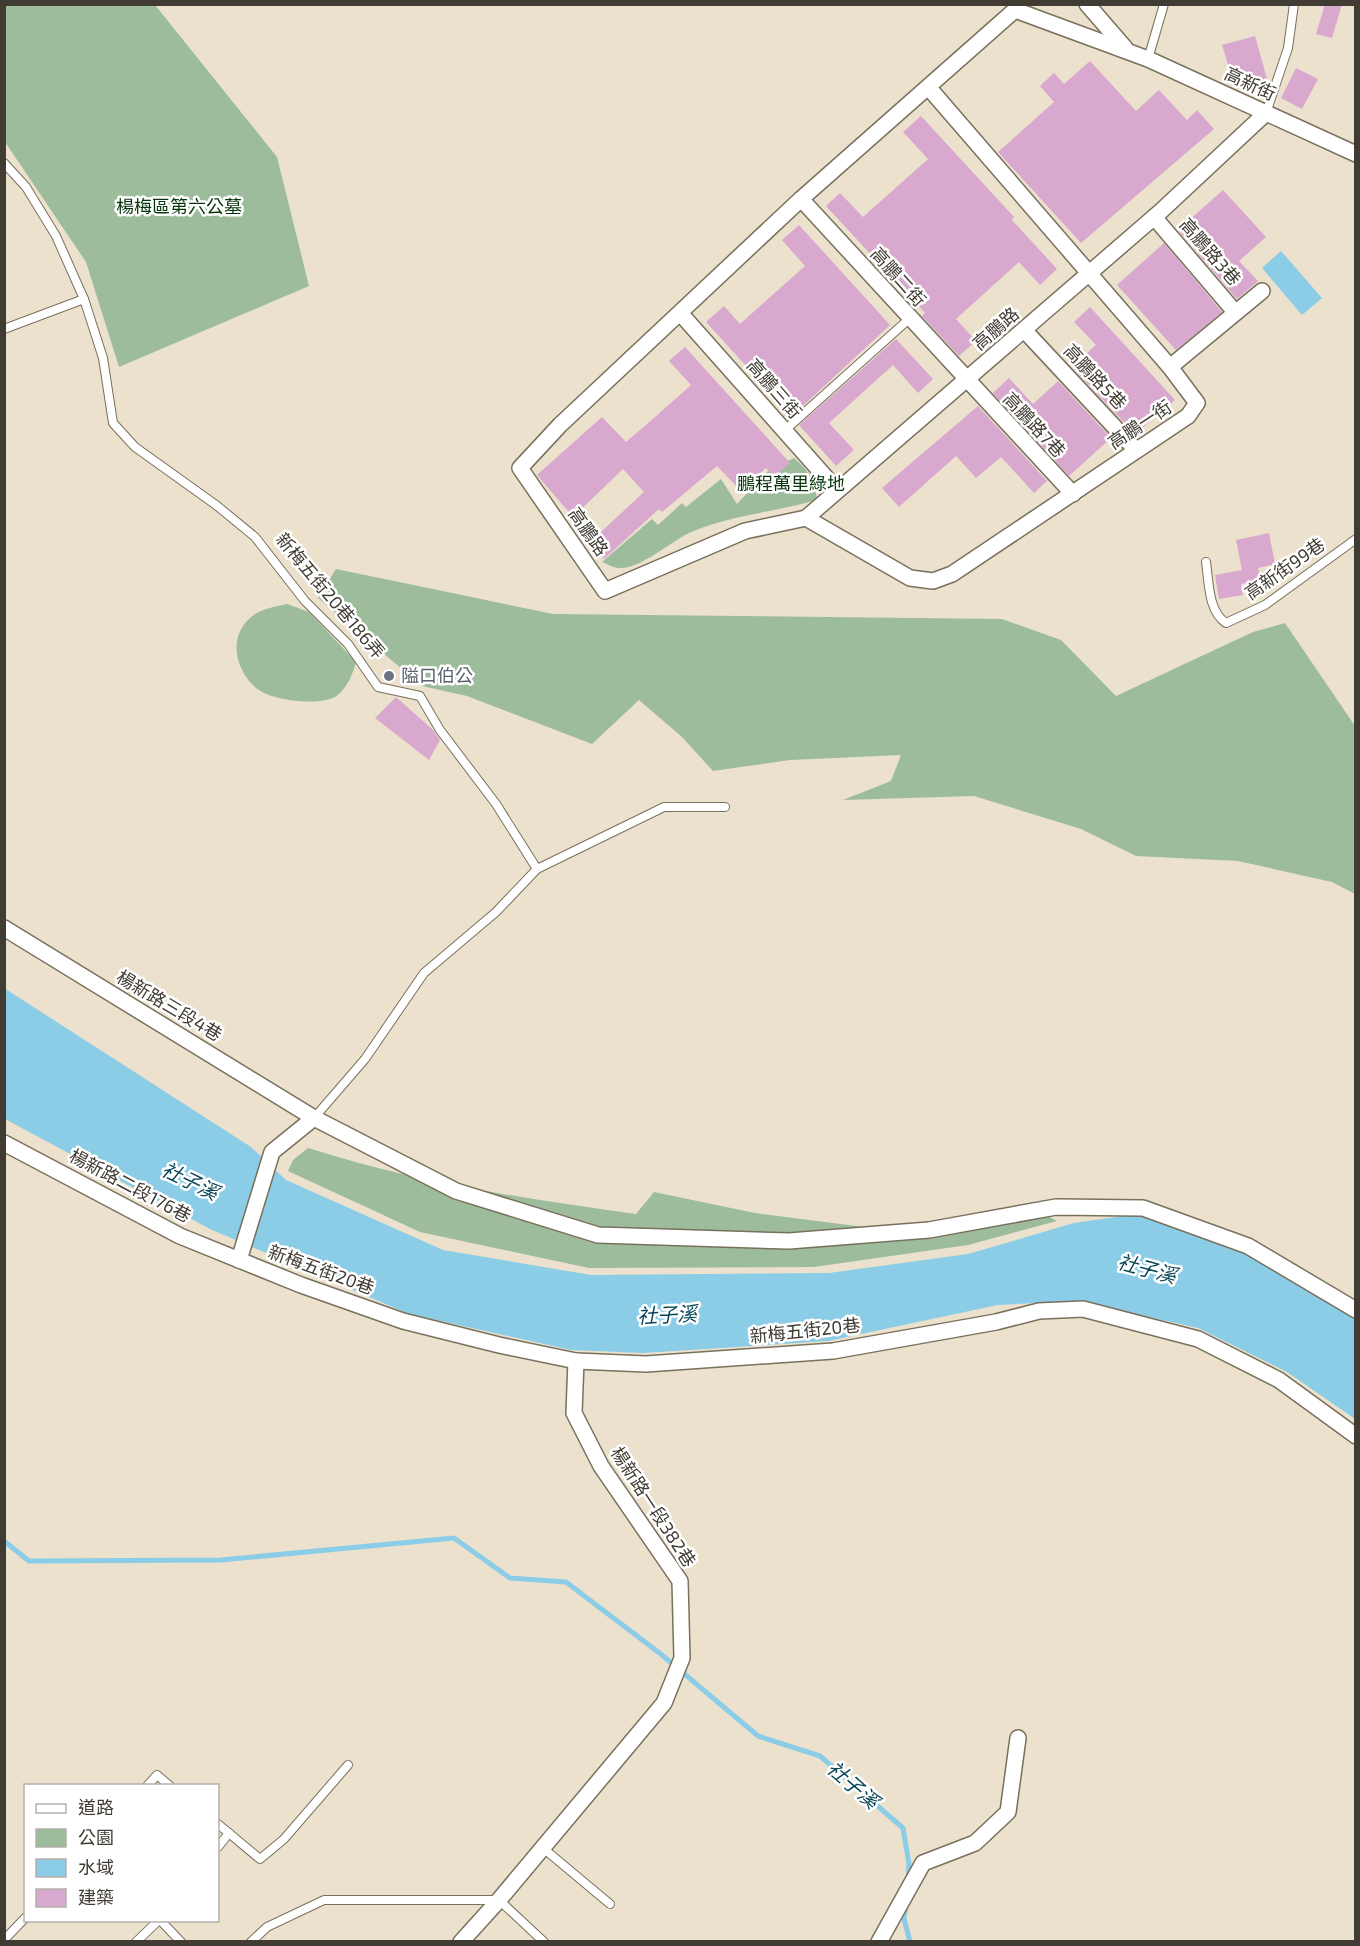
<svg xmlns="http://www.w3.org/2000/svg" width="1360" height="1946" font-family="'Exo 2','Noto Sans TC',sans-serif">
  <rect width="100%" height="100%" fill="#ece1cd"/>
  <g fill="#9dbc9c">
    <polygon points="5,4 155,5 277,157 309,286 119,367 86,262 5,142"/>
    <path d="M794 458C809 471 815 480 817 500 775 512 730 515 689 533 670 542 639 570 619 568 614 568 607 564 602 562L652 519 658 525 682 503 686 507 721 479 737 504 769 470Z"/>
    <polygon points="336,569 553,614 1002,619 1061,640 1116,696 1253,632 1285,623 1355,726 1355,894 1332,882 1238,861 1136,856 1081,829 974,796 843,800 891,781 901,755 790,760 713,771 682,737 639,700 592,744 467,696 422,686 318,598"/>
    <path d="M287 604 309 612 356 662C353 674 346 690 335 697 317 706 270 701 255 687 236 670 228 639 249 619 258 609 274 607 287 604Z"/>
    <path d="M308 1148C415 1182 525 1199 636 1214L654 1192 755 1213 927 1235 1044 1214 1057 1221 968 1245 814 1267 589 1268 420 1232 288 1171 293 1160Z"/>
  </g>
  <g fill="#8bcde6">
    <polygon points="1281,251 1322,298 1302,315 1262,268"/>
    <polygon points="4,988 251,1147 286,1180 443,1250 591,1275 829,1273 968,1254 1074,1223 1143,1213 1249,1252 1355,1316 1355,1419 1287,1372 1198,1328 1077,1301 998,1305 828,1341 643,1353 571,1350 409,1314 210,1229 5,1119"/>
  </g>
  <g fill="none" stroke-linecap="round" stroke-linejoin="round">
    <g stroke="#8bcde6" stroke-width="5">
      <polyline points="4,1541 29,1561 221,1560 454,1538 510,1578 566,1582 662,1655 758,1736 820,1756 903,1828 909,1864 908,1881"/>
      <polyline points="906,1905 904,1919 910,1942"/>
    </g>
  </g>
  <g fill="#d9a8ce">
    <polygon points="1325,4 1342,4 1332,38 1316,34"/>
    <polygon points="1255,36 1267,79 1235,88 1222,45"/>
    <polygon points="1090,61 1136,111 1159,90 1187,120 1197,110 1214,129 1081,243 998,152 1054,102 1040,86 1054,73 1064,84"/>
    <polygon points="1296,68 1318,79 1302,109 1281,98"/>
    <polygon points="921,116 1014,217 1012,220 1057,269 1040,285 1019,262 956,319 976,341 959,356 922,316 925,313 826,206 840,193 863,217 928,159 903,132"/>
    <polygon points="1223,190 1266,237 1239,261 1258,281 1237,299 1178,230"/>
    <polygon points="799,225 890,325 792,416 706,322 724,306 740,324 805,266 782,240"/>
    <polygon points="1164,243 1222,312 1176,350 1117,285"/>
    <polygon points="1090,307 1175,400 1135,434 1072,367 1096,345 1074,322"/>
    <polygon points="896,339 933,379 918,393 893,365 829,423 854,450 836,466 799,425"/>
    <polygon points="685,347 790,463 774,477 766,468 741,491 717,466 662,512 659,509 604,559 589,543 644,492 623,469 573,517 537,475 602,417 626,442 654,418 691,385 669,361"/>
    <polygon points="1009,378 1033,404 1058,381 1111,438 1069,476 993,393"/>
    <polygon points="978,406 1047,481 1034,493 1001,457 976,478 956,456 899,507 882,488"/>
    <polygon points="1269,533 1275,564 1258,568 1261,580 1241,584 1243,595 1219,599 1215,575 1242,570 1236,540"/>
    <polygon points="396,697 433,730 440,740 429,760 375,718"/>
  </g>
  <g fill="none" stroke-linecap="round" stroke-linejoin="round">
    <g stroke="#79705d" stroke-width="10">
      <g id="lane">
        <polyline points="1148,59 1164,4"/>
        <polyline points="1266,113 1288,48 1294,4"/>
        <polyline points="4,163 26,187 56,236 84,299 103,358 113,423 135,447 216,505 255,537 305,601 348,644 378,687 420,696 440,730 496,804 537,869 496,912 424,973 365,1059 314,1118"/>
        <polyline points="4,329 84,299"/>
        <polyline points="784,431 909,319"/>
        <path d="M1206 562C1209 582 1208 611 1226 623L1265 605 1356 539"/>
        <polyline points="537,869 664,807 725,807"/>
        <polyline points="147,1786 157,1775 170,1786"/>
        <polyline points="218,1824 260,1859 284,1839 348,1765"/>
        <polyline points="218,1847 229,1833"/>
        <polyline points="543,1848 610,1904"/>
        <polyline points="160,1920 181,1942"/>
        <polyline points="4,1940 26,1917"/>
        <polyline points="136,1942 159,1920"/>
        <polyline points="251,1942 267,1927 324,1900 499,1900 544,1942"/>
      </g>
    </g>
    <g stroke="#79705d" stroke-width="18">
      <g id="street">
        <polyline points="1087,4 1125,48"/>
        <polyline points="1266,113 1160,212 806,518 745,531 605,591 520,468 560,425 801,199 1015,10 1148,59 1356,154"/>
        <polyline points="801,199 1073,494"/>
        <polyline points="1154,217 1235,312"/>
        <polyline points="681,314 837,490"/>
        <polyline points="1025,331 1136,450"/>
        <polyline points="1170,367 1262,291"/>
        <polyline points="806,518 910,578 933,581 952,574 1188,416 1197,403 1170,367 929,88"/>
        <polyline points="4,928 314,1118 456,1191 598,1235 789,1241 929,1230 1056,1207 1143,1208 1248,1246 1356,1310"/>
        <polyline points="4,1143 180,1236 301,1285 403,1321 499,1345 576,1361 646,1364 833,1351 996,1322 1039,1311 1083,1309 1198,1339 1279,1380 1356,1436"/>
        <polyline points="239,1260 272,1152 314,1118"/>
        <polyline points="461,1942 499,1900 664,1703 682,1658 680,1581 601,1466 574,1413 576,1361"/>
        <polyline points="879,1942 923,1863 975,1843 1008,1812 1018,1738"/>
      </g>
    </g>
    <use href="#lane" stroke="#fff" stroke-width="8"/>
    <use href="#street" stroke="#fff" stroke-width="15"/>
  </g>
  <circle fill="#6b7280" stroke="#fff" stroke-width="2" cx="389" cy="676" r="6"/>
  <g text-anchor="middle" stroke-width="5" stroke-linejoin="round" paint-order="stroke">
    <g font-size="18" fill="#403c33" stroke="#fff">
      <text transform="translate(1250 84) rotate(25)" y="6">高新街</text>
      <text transform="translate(1210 252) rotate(49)" y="6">高鵬路3巷</text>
      <text transform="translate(898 277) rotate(48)" y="6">高鵬二街</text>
      <text transform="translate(996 329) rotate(-41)" y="6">高鵬路</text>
      <text transform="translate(1095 377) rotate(47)" y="6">高鵬路5巷</text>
      <text transform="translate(774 389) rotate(49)" y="6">高鵬三街</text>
      <text transform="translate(1034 425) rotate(47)" y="6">高鵬路7巷</text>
      <text transform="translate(1140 425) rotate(-34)" y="6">高鵬一街</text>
      <text transform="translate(588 532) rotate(55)" y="6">高鵬路</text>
      <text transform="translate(1285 569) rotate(-35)" y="6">高新街99巷</text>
      <text transform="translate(330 596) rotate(50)" y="6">新梅五街20巷186弄</text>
      <text transform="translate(169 1006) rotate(31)" y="6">楊新路三段4巷</text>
      <text transform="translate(130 1186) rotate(28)" y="6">楊新路二段176巷</text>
      <text transform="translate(321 1270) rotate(20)" y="6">新梅五街20巷</text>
      <text transform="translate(805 1331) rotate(-6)" y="6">新梅五街20巷</text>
      <text transform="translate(653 1507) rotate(57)" y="6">楊新路一段382巷</text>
    </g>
    <g font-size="18" fill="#07350b" stroke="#fff">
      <text x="179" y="213">楊梅區第六公墓</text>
      <text x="791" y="490">鵬程萬里綠地</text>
    </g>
    <g font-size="18" fill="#5b616d" stroke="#fff" text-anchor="start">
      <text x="401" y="682">隘口伯公</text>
    </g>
    <g font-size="20" font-style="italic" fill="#074455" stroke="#fff">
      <text transform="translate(190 1181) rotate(26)" y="7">社子溪</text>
      <text transform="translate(1147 1269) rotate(15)" y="7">社子溪</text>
      <text transform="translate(667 1315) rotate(-3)" y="7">社子溪</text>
      <text transform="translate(853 1785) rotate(41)" y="7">社子溪</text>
    </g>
  </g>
  <rect width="1360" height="1946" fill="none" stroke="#403c33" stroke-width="12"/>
  <rect x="24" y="1784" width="195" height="138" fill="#ffffff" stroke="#b3b1ad" stroke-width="1.5"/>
  <rect x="36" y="1804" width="30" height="9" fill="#ffffff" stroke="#b3b1ad" stroke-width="1.5"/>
  <text x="78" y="1814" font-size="18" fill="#403c33">道路</text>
  <rect x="36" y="1829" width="30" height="18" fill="#9dbc9c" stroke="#b3b1ad" stroke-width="1.5"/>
  <text x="78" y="1844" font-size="18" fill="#403c33">公園</text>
  <rect x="36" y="1859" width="30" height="18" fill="#8bcde6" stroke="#b3b1ad" stroke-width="1.5"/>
  <text x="78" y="1874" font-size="18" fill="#403c33">水域</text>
  <rect x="36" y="1889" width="30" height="18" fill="#d9a8ce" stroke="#b3b1ad" stroke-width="1.5"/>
  <text x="78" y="1904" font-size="18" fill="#403c33">建築</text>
</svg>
